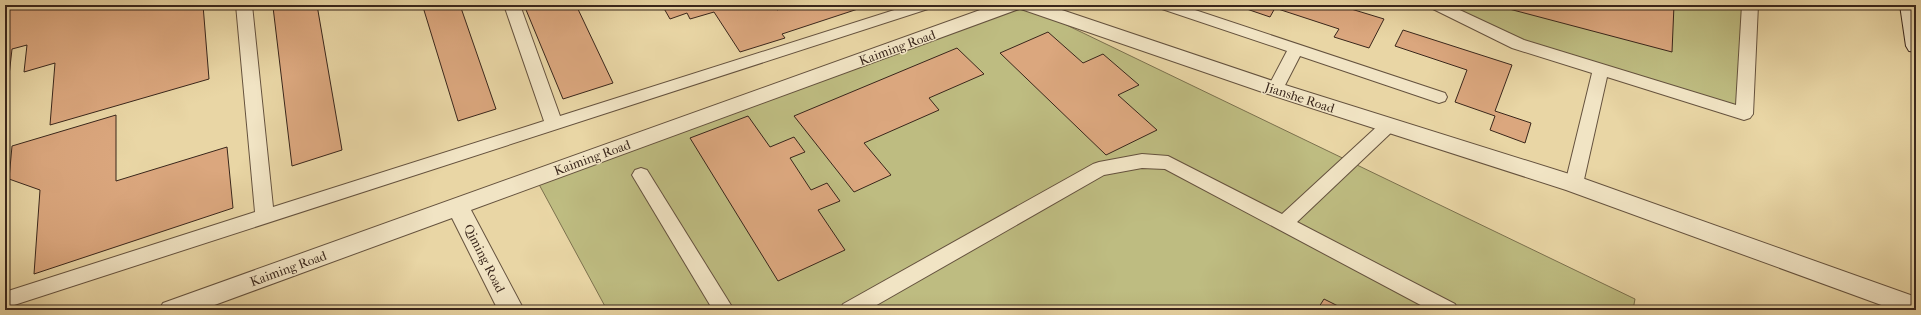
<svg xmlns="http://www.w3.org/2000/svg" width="1921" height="315" font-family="'IM FELL French Canon',serif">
  <rect width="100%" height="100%" fill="#e9d6a5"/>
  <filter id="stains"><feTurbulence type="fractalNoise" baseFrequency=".005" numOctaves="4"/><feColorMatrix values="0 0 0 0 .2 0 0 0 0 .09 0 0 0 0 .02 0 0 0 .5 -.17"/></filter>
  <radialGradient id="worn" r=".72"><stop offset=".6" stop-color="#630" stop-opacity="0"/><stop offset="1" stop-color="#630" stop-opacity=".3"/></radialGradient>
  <g fill="#bebc81" stroke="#7c714e">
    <polygon points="1025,5 1635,299 1633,310 607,310 535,177"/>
    <polygon points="1436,5 1750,5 1744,114 1518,44"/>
  </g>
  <g fill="#dba77e" stroke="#39261b">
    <polygon points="5,5 203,5 209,79 50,125 55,63 24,72 27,45 12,49 5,112"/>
    <polygon points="280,5 317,5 342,150 292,166 273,7"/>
    <polygon points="432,5 460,5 496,109 458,121 423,7"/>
    <polygon points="524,5 576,5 613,83 563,99"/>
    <polygon points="662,5 774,5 777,10 792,5 870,5 782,34 785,38 740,52 714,12 690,19 687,13 670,19"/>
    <polygon points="1235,5 1338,5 1384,19 1369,48 1334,37 1339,29 1275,8 1270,17"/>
    <polygon points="1494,5 1674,5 1672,52"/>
    <polygon points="1403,30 1512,65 1495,111 1531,123 1525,143 1490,130 1495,116 1455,102 1467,70 1395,46"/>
    <polygon points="1048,32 1083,63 1103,54 1139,85 1118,95 1157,130 1106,155 1000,53"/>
    <polygon points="957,48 984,74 929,98 939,110 864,143 891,175 854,192 794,116"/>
    <polygon points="116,115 116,181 227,147 233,208 34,274 40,190 9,179 12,146"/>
    <polygon points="748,116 770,147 794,137 805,152 790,158 811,190 827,183 840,201 818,210 845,250 778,281 690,138"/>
    <polygon points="1324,299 1346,310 1317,310"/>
  </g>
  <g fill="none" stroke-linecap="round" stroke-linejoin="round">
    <g stroke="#65523e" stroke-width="2">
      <g id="service">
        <polygon points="236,5 252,5 273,207 544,121 504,5 520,5 560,116 910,5 934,5 931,8 5,308 5,292 255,212"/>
        <polygon points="1156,5 1180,5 1445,93 1447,97 1445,101 1439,103 1300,56 1281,93 1275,95 1269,93 1267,89 1287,51 1159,8"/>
        <polygon points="1428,5 1449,5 1524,40 1736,105 1742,5 1758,5 1753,114 1750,118 1744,120 1607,77 1583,184 1581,189 1574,191 1567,189 1565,184 1592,73 1512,48 1431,8"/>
        <polygon points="1389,119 1395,121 1398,125 1395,129 1297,222 1455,304 1458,310 1430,310 1165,169 1142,168 1104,175 868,310 840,310 843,304 1093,164 1099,162 1142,154 1168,156 1282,214 1383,121"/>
        <polygon points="641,168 647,170 734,310 713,310 632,175 635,170"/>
      </g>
    </g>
    <g stroke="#65523e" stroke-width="2">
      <polygon id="minor" points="994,5 1021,5 1019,9 471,210 524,310 498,310 452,218 201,310 159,310 163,303"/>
    </g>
    <g stroke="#65523e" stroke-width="2">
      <polygon id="tertiary" points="1019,5 1047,5 1282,84 1582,178 1916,297 1916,310 1895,310 1566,190 1268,94 1021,9"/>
    </g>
    <g stroke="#39261b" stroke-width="2">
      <polygon id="secondary" points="1900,5 1916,5 1916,52 1909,51 1906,46"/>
    </g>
    <use href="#service" fill="#f1e4c4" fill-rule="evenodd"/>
    <use href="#minor" fill="#f1e4c4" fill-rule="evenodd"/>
    <use href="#tertiary" fill="#f1e4c4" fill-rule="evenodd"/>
    <use href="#secondary" fill="#f1e4c4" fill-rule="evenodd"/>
  </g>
  <g text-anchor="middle" stroke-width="3" stroke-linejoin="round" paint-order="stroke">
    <g font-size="13" fill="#39261b" stroke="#f1e4c4">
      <text transform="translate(897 47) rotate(-20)" y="5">Kaiming Road</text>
      <text transform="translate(1300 97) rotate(18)" y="5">Jianshe Road</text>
      <text transform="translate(592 157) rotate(-20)" y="5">Kaiming Road</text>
      <text transform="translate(485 258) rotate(63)" y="5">Qiming Road</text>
      <text transform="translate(288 268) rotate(-20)" y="5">Kaiming Road</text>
    </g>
  </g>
  <rect width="1921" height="315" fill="none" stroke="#e9d6a5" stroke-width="20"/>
  <rect x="6" y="6" width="1909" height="303" fill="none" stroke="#39261b" stroke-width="2"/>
  <rect x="10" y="10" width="1901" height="295" fill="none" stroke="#39261b"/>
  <rect width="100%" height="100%" filter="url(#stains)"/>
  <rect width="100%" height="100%" fill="url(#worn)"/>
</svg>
